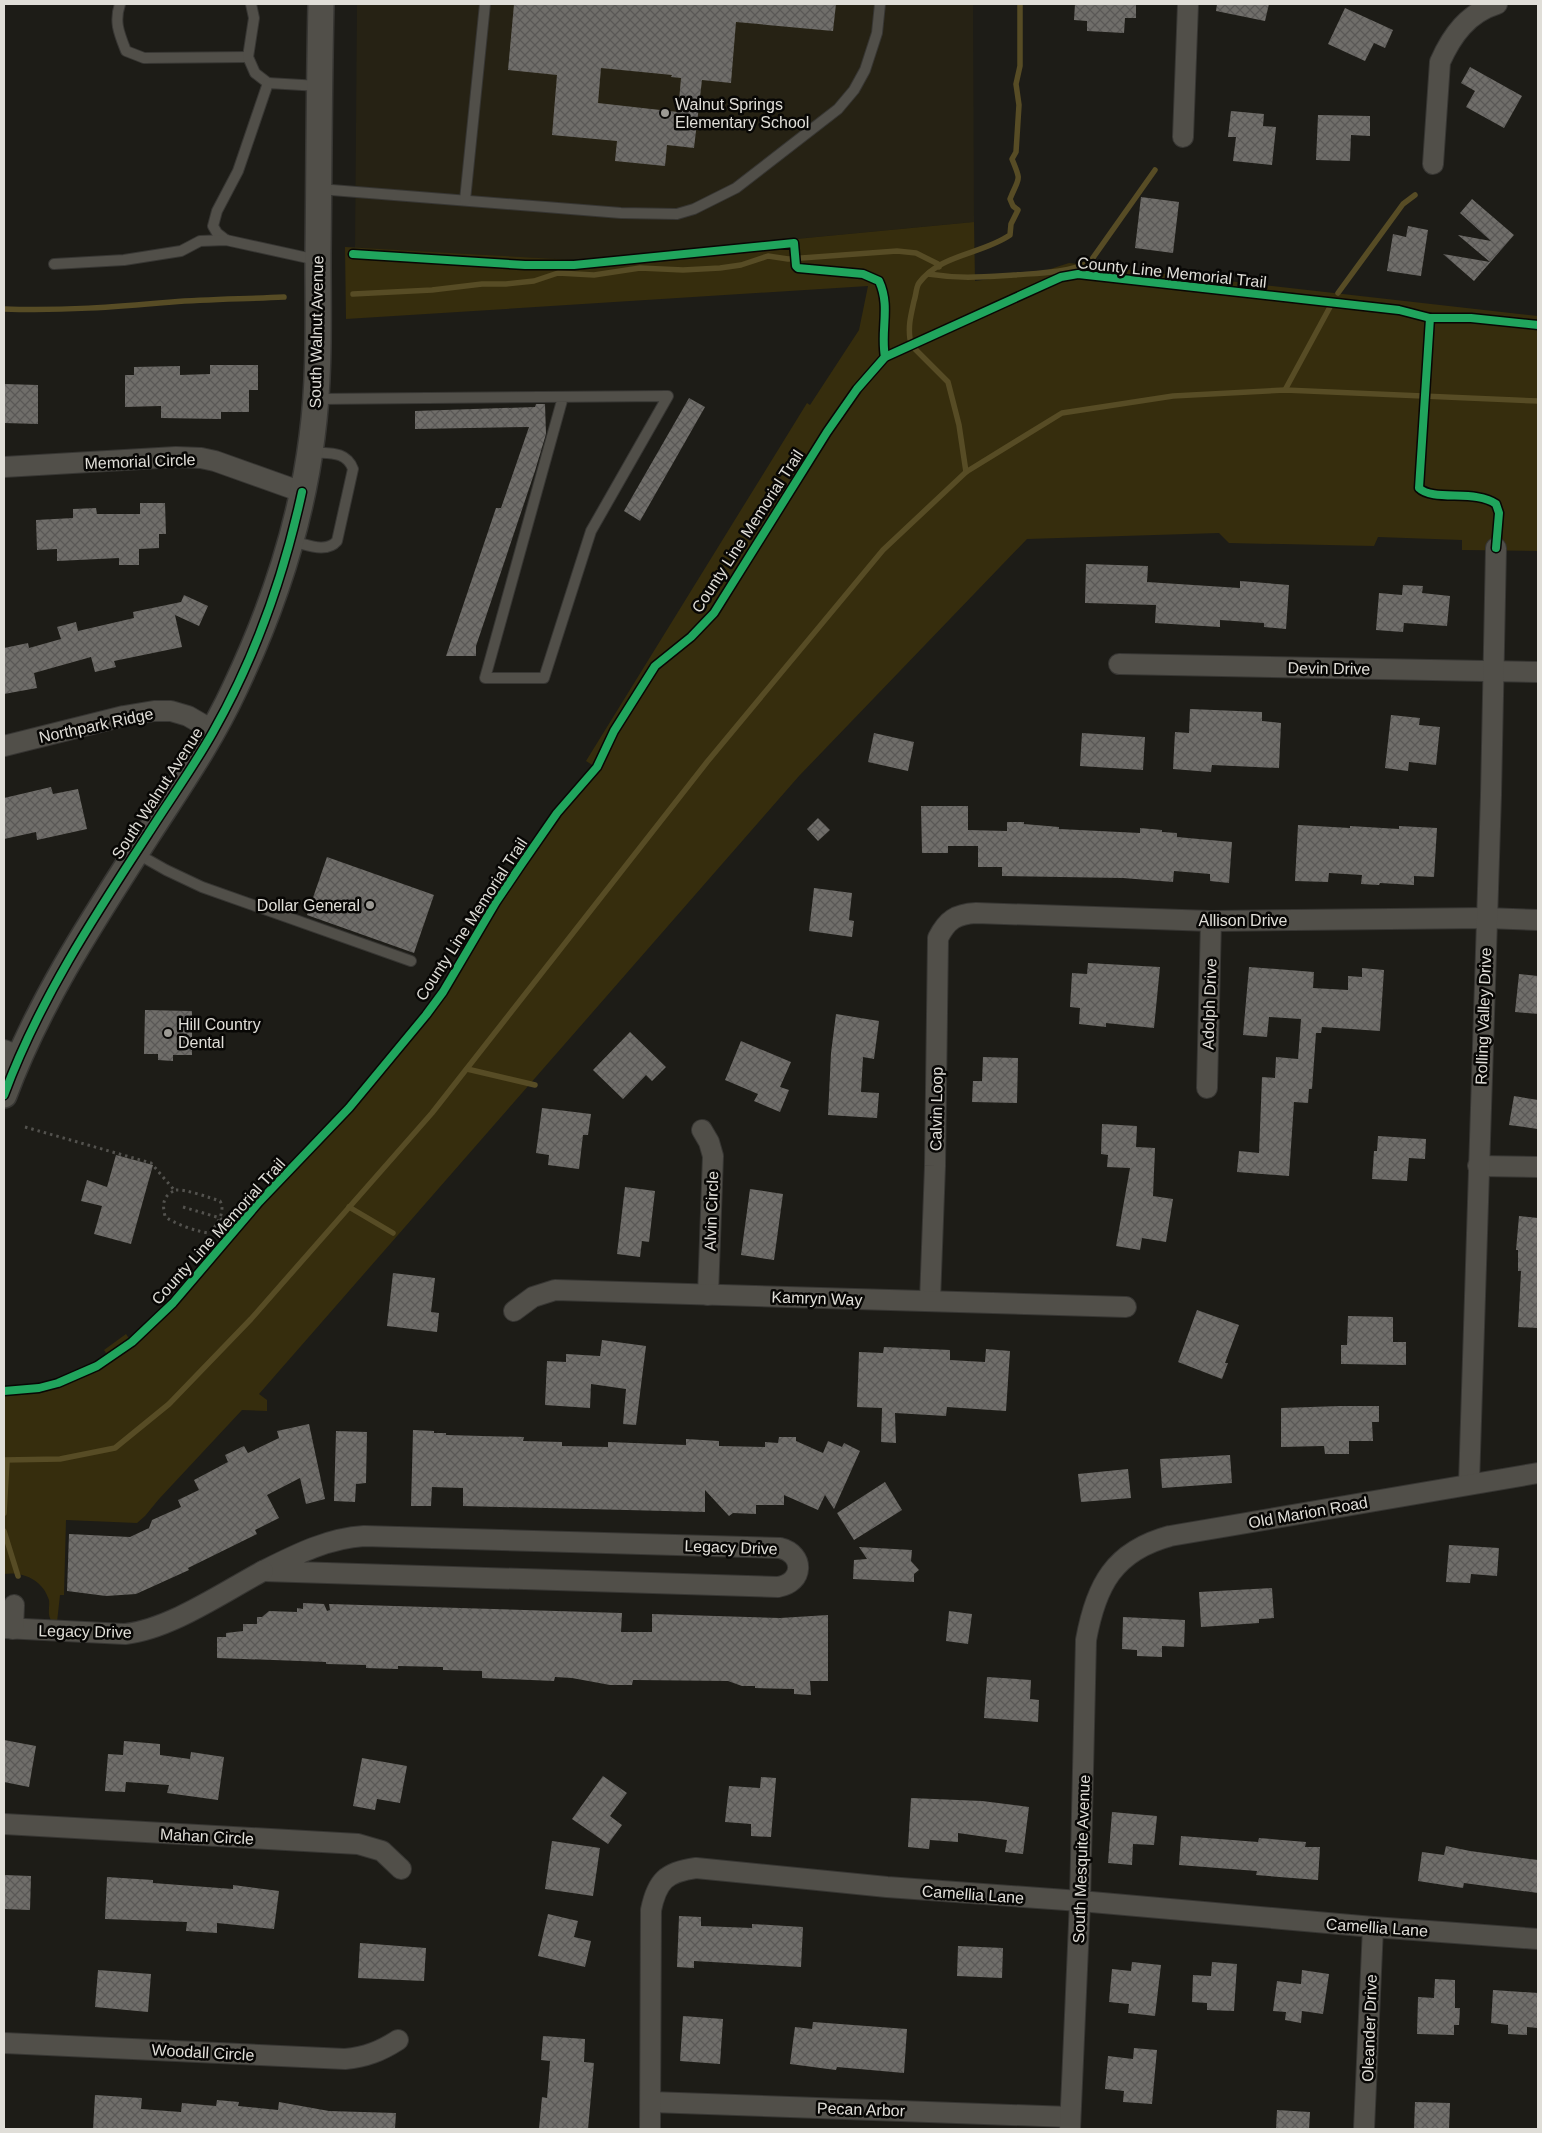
<svg xmlns="http://www.w3.org/2000/svg" width="1542" height="2133" font-family="Arial,sans-serif">
  <defs>
    <pattern id="building-cross-hatch" width="8" height="8" patternUnits="userSpaceOnUse" patternTransform="scale(1.25)"><rect width="8" height="8" fill="#706e6a"/><path d="M0 0l8 8M0 8l8-8" fill="none" stroke="#5a5856"/></pattern>
  </defs>
  <rect width="100%" height="100%" fill="#1d1c17"/>
  <polygon fill="#262214" points="357,4 973,4 974,222 574,260 355,248"/>
  <path fill="#362d0d" d="M974 222 975 281 1041 272 1069 263 1538 316V551L1462 550V540L1378 537 1374 546 1229 543 1219 533 1027 539 799 776 259 1394 267 1400V1411L242 1410 159 1499 145 1516 137 1523 66 1520 64 1595H60L57 1622 51 1620C47 1614 50 1607 49 1600 43 1580 23 1571 4 1574V1387C45 1385 73 1376 108 1356L104 1350 126 1334 130 1340 170 1302 260 1197 346 1106 388 1057 440 989 494 899 554 811 594 766 586 761 807 403 810 405 859 330 868 286 346 319 345 247 574 260Z"/>
  <g fill="none" stroke-linecap="round" stroke-linejoin="round">
    <g stroke="#574c25" stroke-width="5.5">
      <path d="M928 274C960 279 982 277 1014 275 1039 273 1067 273 1090 262L1155 170"/>
      <polyline points="1338,293 1403,204 1415,195"/>
      <polyline points="353,294 432,290 482,284 506,284 534,281 558,273 594,275 640,268 683,270 720,268 741,265 768,256 788,259 897,251 916,253 938,264 939,267"/>
      <path d="M4 309C62 311 115 307 172 302 209 299 247 299 284 297"/>
      <path d="M910 339C908 325 911 315 914 301 916 296 916 287 919 283 940 254 983 254 1010 235L1011 224 1018 210 1013 206 1010 199C1019 176 1022 183 1012 159L1016 152 1019 105 1016 84 1020 66V4"/>
      <polyline points="914,348 948,382 959,425 966,472"/>
      <polyline points="1285,390 1330,307"/>
      <polyline points="467,1069 535,1085"/>
      <polyline points="349,1207 393,1233"/>
      <polyline points="4,1460 60,1459 115,1448 169,1404 251,1319 432,1113 707,762 883,550 966,472 1062,413 1173,396 1285,390 1538,401"/>
      <polyline points="4,1513 7,1461"/>
      <polyline points="4,1531 18,1576"/>
    </g>
  </g>
  <g fill="url(#building-cross-hatch)" fill-rule="evenodd">
    <path d="M514 4H836L833 31 736 22 731 83 702 80 694 148 667 145 665 166 615 161 617 141 552 135 557 75 508 70ZM601 68 672 75 671 77 681 78 678 112 598 103Z"/>
    <polygon points="1075,4 1136,4 1136,18 1125,18 1124,33 1087,31 1087,21 1074,20"/>
    <polygon points="1217,4 1269,4 1265,21 1216,11"/>
    <polygon points="1345,8 1393,30 1385,48 1374,43 1365,61 1328,44"/>
    <polygon points="1470,67 1522,96 1504,128 1466,107 1475,91 1461,83"/>
    <polygon points="1231,111 1264,114 1263,126 1276,127 1272,165 1233,161 1236,137 1228,137"/>
    <polygon points="1318,115 1370,116 1370,136 1351,135 1350,161 1316,160"/>
    <polygon points="1141,197 1179,202 1173,253 1135,248"/>
    <polygon points="1472,199 1514,235 1474,281 1443,254 1490,262 1458,235 1491,241 1460,213"/>
    <polygon points="1408,226 1428,230 1421,276 1387,271 1393,234 1406,237"/>
    <polygon points="210,365 258,365 258,390 249,390 249,412 221,412 221,419 161,418 161,406 125,407 125,375 134,375 134,367 180,366 180,375 210,374"/>
    <polygon points="4,384 38,385 38,424 4,423"/>
    <polygon points="689,398 705,407 640,521 624,511"/>
    <polygon points="536,404 545,404 546,434 535,471 476,646 476,656 446,656 496,508 501,508 529,427 415,429 415,411 535,407"/>
    <polygon points="140,503 165,503 166,534 159,534 159,548 139,549 139,565 119,565 119,558 57,561 57,549 37,550 36,520 73,518 73,509 96,508 97,514 140,514"/>
    <polygon points="1086,564 1148,566 1147,582 1240,588 1240,581 1289,585 1286,629 1264,627 1264,623 1220,620 1220,627 1155,623 1156,605 1085,603"/>
    <polygon points="1403,585 1423,586 1422,593 1450,596 1447,626 1404,623 1403,632 1376,630 1379,593 1402,595"/>
    <polygon points="184,595 208,606 199,626 175,615 182,647 114,661 116,667 95,672 91,657 34,673 37,688 4,694 4,648 28,643 29,648 61,639 57,627 76,622 78,631 134,618 133,612 181,602"/>
    <polygon points="1190,709 1262,712 1262,721 1281,723 1279,768 1212,765 1211,772 1173,769 1175,732 1189,733"/>
    <polygon points="1391,715 1420,718 1419,725 1440,727 1436,765 1409,762 1408,771 1385,768"/>
    <polygon points="874,733 914,742 908,771 868,762"/>
    <polygon points="1082,733 1145,737 1143,770 1080,766"/>
    <polygon points="51,787 53,794 78,789 87,829 37,840 36,832 4,839 4,798"/>
    <polygon points="921,806 968,806 968,830 1007,831 1007,822 1024,822 1024,824 1059,827 1059,829 1140,833 1140,828 1162,830 1162,832 1177,833 1177,837 1232,842 1229,883 1210,881 1210,874 1174,871 1173,882 1123,878 1002,876 1002,867 978,867 978,846 948,846 948,853 922,853"/>
    <polygon points="818,818 830,830 818,841 807,829"/>
    <polygon points="1298,825 1350,828 1350,826 1399,829 1399,826 1437,828 1434,877 1414,876 1414,885 1380,883 1379,885 1361,884 1362,875 1329,873 1328,882 1295,881"/>
    <polygon points="327,857 434,895 414,953 307,915"/>
    <polygon points="814,888 852,893 849,920 854,921 852,937 809,931"/>
    <polygon points="1088,963 1160,967 1154,1028 1106,1023 1106,1027 1079,1024 1080,1008 1070,1007 1072,973 1087,974"/>
    <polygon points="1249,967 1314,972 1313,988 1348,990 1348,976 1362,977 1362,968 1384,970 1380,1031 1322,1027 1321,1033 1316,1033 1312,1089 1309,1089 1308,1103 1294,1102 1289,1176 1237,1172 1239,1151 1259,1153 1262,1077 1275,1078 1276,1057 1298,1059 1301,1019 1269,1017 1267,1037 1243,1035"/>
    <polygon points="1519,974 1538,976 1538,1014 1515,1012"/>
    <polygon points="145,1010 192,1011 192,1055 173,1055 173,1061 158,1060 158,1054 144,1054"/>
    <polygon points="836,1014 879,1021 874,1059 863,1057 861,1092 879,1093 877,1118 828,1115 831,1053"/>
    <polygon points="630,1032 666,1067 652,1081 646,1075 623,1099 593,1070"/>
    <polygon points="741,1041 791,1062 780,1087 789,1090 780,1112 754,1101 758,1094 725,1080"/>
    <polygon points="983,1057 1018,1058 1017,1103 972,1102 973,1081 982,1081"/>
    <polygon points="1514,1096 1538,1100 1538,1129 1509,1125"/>
    <polygon points="542,1108 591,1114 588,1135 583,1135 579,1169 548,1165 549,1155 536,1153"/>
    <polygon points="1102,1124 1137,1126 1136,1147 1155,1148 1153,1196 1173,1199 1166,1242 1142,1238 1140,1250 1116,1246 1130,1168 1107,1167 1108,1155 1101,1154"/>
    <polygon points="1378,1136 1426,1139 1425,1159 1409,1158 1407,1181 1372,1179 1374,1151 1377,1151"/>
    <polygon points="116,1155 153,1165 131,1244 94,1234 102,1206 81,1201 87,1180 107,1187"/>
    <polygon points="625,1187 655,1191 649,1242 642,1241 640,1257 617,1254"/>
    <polygon points="750,1189 783,1194 774,1260 741,1255"/>
    <polygon points="1519,1216 1538,1218 1538,1328 1518,1327 1521,1271 1518,1271 1518,1250 1516,1250"/>
    <polygon points="393,1273 435,1278 431,1312 439,1313 437,1332 387,1326"/>
    <polygon points="1197,1310 1239,1325 1225,1363 1228,1363 1222,1379 1178,1362"/>
    <polygon points="1348,1316 1393,1317 1393,1342 1406,1342 1406,1365 1341,1364 1341,1345 1347,1345"/>
    <polygon points="602,1340 646,1346 636,1425 623,1424 626,1389 591,1384 590,1408 545,1405 547,1361 566,1362 566,1354 600,1356"/>
    <polygon points="884,1347 950,1350 950,1360 985,1362 986,1349 1010,1351 1006,1411 947,1407 946,1416 895,1413 896,1443 881,1442 882,1408 857,1407 859,1352 883,1353"/>
    <polygon points="1340,1406 1379,1406 1379,1422 1372,1422 1373,1441 1349,1441 1349,1454 1325,1454 1324,1446 1281,1447 1281,1408"/>
    <polygon points="309,1424 325,1499 306,1504 300,1478 267,1495 279,1518 255,1530 257,1534 188,1568 189,1570 136,1594 106,1596 67,1591 69,1534 130,1537 149,1528 152,1520 181,1507 178,1500 199,1490 194,1480 228,1462 225,1455 244,1446 248,1453 279,1438 277,1431"/>
    <polygon points="413,1430 434,1431 434,1433 446,1433 446,1435 524,1437 523,1441 562,1442 562,1446 608,1447 608,1442 686,1445 686,1439 719,1441 719,1446 765,1447 765,1442 778,1443 779,1437 796,1437 796,1441 823,1453 828,1441 842,1447 844,1443 860,1451 834,1509 825,1495 818,1510 784,1495 784,1505 756,1505 756,1514 733,1513 729,1516 705,1490 705,1512 463,1506 463,1488 432,1487 431,1506 411,1506"/>
    <polygon points="336,1431 367,1432 366,1483 356,1484 355,1502 334,1501"/>
    <polygon points="1230,1455 1232,1483 1162,1488 1160,1459"/>
    <polygon points="1128,1469 1131,1498 1081,1502 1078,1474"/>
    <polygon points="885,1482 902,1510 854,1540 837,1513"/>
    <polygon points="1449,1545 1499,1548 1497,1576 1471,1574 1470,1583 1446,1582"/>
    <polygon points="859,1547 912,1550 911,1561 919,1570 914,1574 914,1582 853,1579 854,1560 867,1559"/>
    <polygon points="1272,1588 1274,1618 1259,1619 1259,1623 1201,1627 1199,1592"/>
    <polygon points="303,1603 324,1604 327,1611 330,1610 329,1604 622,1613 621,1632 652,1632 652,1614 780,1618 828,1615 828,1681 810,1681 811,1695 794,1694 794,1689 755,1688 755,1686 742,1686 728,1681 633,1680 632,1685 610,1685 572,1678 555,1677 554,1681 482,1678 482,1671 443,1670 443,1667 398,1666 398,1669 366,1668 366,1665 326,1664 326,1662 217,1658 217,1637 226,1637 226,1633 243,1631 243,1624 257,1624 257,1617 262,1617 269,1611 297,1612 297,1608 303,1609"/>
    <polygon points="949,1611 972,1614 968,1644 946,1641"/>
    <polygon points="1123,1617 1185,1620 1184,1647 1162,1646 1162,1657 1137,1656 1137,1650 1122,1649"/>
    <polygon points="987,1677 1031,1680 1030,1699 1039,1700 1038,1722 984,1718"/>
    <polygon points="4,1740 36,1746 29,1787 4,1782"/>
    <polygon points="124,1741 160,1744 160,1755 190,1759 191,1752 224,1757 218,1800 167,1793 169,1785 126,1782 125,1792 105,1791 108,1754 123,1755"/>
    <polygon points="362,1758 407,1766 400,1803 377,1799 375,1810 353,1806"/>
    <polygon points="603,1776 627,1793 610,1816 622,1825 608,1844 572,1819"/>
    <polygon points="761,1777 776,1778 771,1837 751,1836 751,1824 725,1822 729,1786 760,1788"/>
    <polygon points="911,1798 982,1801 1029,1807 1023,1854 1005,1852 1007,1840 958,1833 958,1842 930,1840 929,1849 908,1847"/>
    <polygon points="1112,1812 1157,1816 1154,1845 1133,1844 1132,1865 1108,1863"/>
    <polygon points="1181,1836 1258,1842 1259,1838 1306,1842 1305,1847 1320,1847 1318,1880 1256,1875 1257,1871 1179,1865"/>
    <polygon points="552,1841 600,1848 593,1896 545,1889"/>
    <polygon points="1446,1846 1470,1851 1538,1860 1538,1893 1464,1883 1463,1888 1418,1881 1422,1852 1444,1855"/>
    <polygon points="4,1875 31,1876 30,1910 4,1909"/>
    <polygon points="107,1877 153,1880 153,1883 233,1889 233,1885 279,1891 274,1929 217,1923 217,1933 186,1931 187,1922 105,1919"/>
    <polygon points="548,1914 578,1921 574,1937 591,1941 585,1967 538,1956"/>
    <polygon points="679,1916 701,1917 701,1926 752,1928 752,1924 803,1927 801,1967 694,1961 694,1968 677,1967"/>
    <polygon points="360,1943 426,1948 424,1981 358,1978"/>
    <polygon points="958,1946 1003,1948 1002,1978 957,1976"/>
    <polygon points="1132,1962 1161,1965 1155,2016 1128,2013 1129,2004 1109,2002 1112,1969 1131,1971"/>
    <polygon points="1212,1962 1237,1964 1234,2011 1207,2010 1207,2003 1192,2002 1193,1975 1211,1976"/>
    <polygon points="98,1970 151,1974 148,2012 95,2007"/>
    <polygon points="1302,1970 1329,1974 1323,2014 1302,2011 1301,2023 1285,2020 1286,2012 1273,2011 1277,1981 1301,1984"/>
    <polygon points="1435,1979 1455,1980 1455,2008 1460,2008 1459,2025 1454,2025 1454,2035 1417,2034 1418,1997 1434,1998"/>
    <polygon points="1493,1990 1538,1993 1538,2028 1527,2027 1527,2035 1508,2034 1508,2025 1491,2023"/>
    <polygon points="683,2016 723,2019 720,2064 680,2061"/>
    <polygon points="813,2022 907,2029 904,2073 837,2067 836,2070 790,2064 795,2027 812,2029"/>
    <polygon points="543,2036 585,2039 584,2062 594,2063 588,2129 539,2129 542,2097 547,2098 550,2061 541,2060"/>
    <polygon points="1134,2048 1157,2050 1152,2104 1123,2102 1124,2091 1105,2089 1108,2056 1133,2059"/>
    <polygon points="95,2095 142,2098 141,2109 181,2112 182,2103 216,2106 217,2100 239,2102 238,2106 278,2110 279,2102 329,2111 396,2113 395,2129 93,2129"/>
    <polygon points="1415,2102 1450,2103 1449,2128 1414,2129"/>
    <polygon points="1277,2110 1310,2112 1309,2129 1276,2129"/>
  </g>
  <g fill="none" stroke-linecap="round" stroke-linejoin="round">
    <g stroke="#373633" stroke-width="12">
      <g id="service">
        <path d="M120 4C114 22 119 33 126 51L144 58 248 57"/>
        <polyline points="251,4 254,18 248,57 255,73 268,83"/>
        <polyline points="319,189 621,213 677,214 694,209 736,188 838,109 854,90 865,70 877,33 880,4"/>
        <polyline points="465,200 485,4"/>
        <polyline points="226,240 217,233 213,226 217,211 238,171 268,83 319,86"/>
        <polyline points="54,264 124,260 181,251 200,241 226,240 317,260"/>
        <polyline points="316,399 668,396 591,531 544,678 485,678 563,397"/>
        <path d="M291 541C306 544 326 554 337 541L353 469C346 450 328 454 310 452"/>
        <polyline points="136,853 166,870 202,887 411,961"/>
      </g>
    </g>
    <g stroke="#373633" stroke-width="22">
      <g id="minor">
        <polyline points="1183,137 1188,4"/>
        <path d="M1433 164 1440 62C1452 35 1468 13 1497 4"/>
        <polyline points="4,467 176,457 201,458 215,461 302,492"/>
        <polyline points="1119,664 1538,672"/>
        <polyline points="4,746 124,716 154,711 171,711 188,716 214,731"/>
        <polyline points="4,1050 19,1056"/>
        <polyline points="1207,1088 1211,921"/>
        <polyline points="702,1130 709,1142 713,1156 708,1295"/>
        <polyline points="1478,1166 1538,1167"/>
        <path d="M930 1301 935 1166 938 938C947 920 956 914 976 913L1211 921 1486 918 1538 920"/>
        <polyline points="514,1311 533,1297 555,1290 1126,1307"/>
        <polyline points="1469,1484 1491,795 1496,548"/>
        <path d="M364 1536 780 1548C805 1554 804 1583 778 1587L263 1571C295 1555 328 1538 364 1536Z"/>
        <path d="M4 1628 125 1634C170 1629 222 1593 263 1571"/>
        <polyline points="13,1629 14,1605"/>
        <polyline points="4,1824 358,1844 382,1851 401,1869"/>
        <path d="M4 2043 345 2059C366 2057 381 2051 398 2040"/>
        <polyline points="651,2102 1070,2117"/>
        <path d="M650 2129 651 1910C657 1881 666 1872 696 1868L887 1887 1080 1901 1373 1927 1538 1939"/>
        <path d="M1070 2129 1080 1901 1086 1640C1096 1585 1114 1551 1170 1536L1538 1473"/>
        <polyline points="1364,2129 1373,1927"/>
      </g>
    </g>
    <g stroke="#373633" stroke-width="28">
      <path id="tertiary" d="M4 1095C39 1001 94 918 148 834 179 786 211 740 235 688 272 610 301 524 312 437 320 377 318 317 318 256 319 172 319 88 321 4"/>
    </g>
    <g stroke="#53524e" stroke-width="3" stroke-dasharray="2.5 4" stroke-linecap="butt">
      <polyline points="25,1127 151,1163 175,1191"/>
      <path d="M176 1190C185 1189 211 1198 220 1201 226 1211 217 1225 210 1233 201 1233 171 1223 165 1216 162 1204 163 1195 176 1190Z"/>
      <polyline points="183,1207 220,1218 233,1231"/>
    </g>
    <use href="#service" stroke="#514f49" stroke-width="10"/>
    <use href="#minor" stroke="#514f49" stroke-width="20"/>
    <use href="#tertiary" stroke="#514f49" stroke-width="25"/>
    <g stroke="#080705" stroke-width="11">
      <g id="cycleway">
        <path d="M353 254 525 265H574L794 243 796 266 798 268 863 274 879 281C891 307 880 330 885 357"/>
        <path d="M1430 318 1419 488C1433 502 1476 489 1496 504L1499 513 1496 548"/>
        <path d="M4 1095C39 1000 95 915 150 831 171 798 194 766 213 732 255 658 284 575 302 492"/>
        <polyline points="4,1391 39,1388 58,1383 97,1366 132,1342 173,1303 259,1202 349,1108 426,1015 443,992 496,902 521,865 557,813 597,767 614,731 655,666 691,637 714,613 827,432 857,389 885,357 1061,277 1078,274 1399,310 1430,318 1471,318 1538,325"/>
      </g>
    </g>
    <use href="#cycleway" stroke="#20a55d" stroke-width="8"/>
  </g>
  <g fill="#9c9a94" stroke="#080705" stroke-width="2">
    <circle cx="665" cy="113" r="5"/>
    <circle cx="370" cy="905" r="5"/>
    <circle cx="168" cy="1033" r="5"/>
  </g>
  <g text-anchor="middle" stroke-width="5" stroke-linejoin="round" paint-order="stroke">
    <g font-size="16" fill="#e0ded8" stroke="#080705" text-anchor="start">
      <text x="675" y="110">Walnut Springs<tspan x="675" dy="18">Elementary School</tspan></text>
      <text x="360" y="911" text-anchor="end">Dollar General</text>
      <text x="178" y="1030">Hill Country<tspan x="178" dy="18">Dental</tspan></text>
    </g>
    <g font-size="16" fill="#e0ded8" stroke="#080705">
      <text transform="translate(1172 272) rotate(6)" y="6">County Line Memorial Trail</text>
      <text transform="translate(316 332) rotate(-89)" y="6">South Walnut Avenue</text>
      <text transform="translate(140 461) rotate(-2)" y="6">Memorial Circle</text>
      <text transform="translate(747 531) rotate(-57)" y="6">County Line Memorial Trail</text>
      <text transform="translate(1329 668) rotate(1)" y="6">Devin Drive</text>
      <text transform="translate(96 725) rotate(-12)" y="6">Northpark Ridge</text>
      <text transform="translate(157 793) rotate(-57)" y="6">South Walnut Avenue</text>
      <text transform="translate(471 919) rotate(-57)" y="6">County Line Memorial Trail</text>
      <text x="1243" y="926">Allison Drive</text>
      <text transform="translate(1209 1004) rotate(-88)" y="6">Adolph Drive</text>
      <text transform="translate(1483 1016) rotate(-88)" y="6">Rolling Valley Drive</text>
      <text transform="translate(936 1109) rotate(-89)" y="6">Calvin Loop</text>
      <text transform="translate(711 1211) rotate(-88)" y="6">Alvin Circle</text>
      <text transform="translate(218 1231) rotate(-48)" y="6">County Line Memorial Trail</text>
      <text transform="translate(817 1298) rotate(2)" y="6">Kamryn Way</text>
      <text transform="translate(1308 1512) rotate(-10)" y="6">Old Marion Road</text>
      <text transform="translate(731 1547) rotate(2)" y="6">Legacy Drive</text>
      <text transform="translate(85 1631) rotate(1)" y="6">Legacy Drive</text>
      <text transform="translate(207 1836) rotate(3)" y="6">Mahan Circle</text>
      <text transform="translate(1081 1859) rotate(-88)" y="6">South Mesquite Avenue</text>
      <text transform="translate(973 1894) rotate(4)" y="6">Camellia Lane</text>
      <text transform="translate(1377 1927) rotate(4)" y="6">Camellia Lane</text>
      <text transform="translate(1369 2028) rotate(-88)" y="6">Oleander Drive</text>
      <text transform="translate(203 2052) rotate(3)" y="6">Woodall Circle</text>
      <text transform="translate(861 2109) rotate(2)" y="6">Pecan Arbor</text>
    </g>
  </g>
  <rect width="1542" height="2133" fill="none" stroke="#e0ded8" stroke-width="10"/>
</svg>
